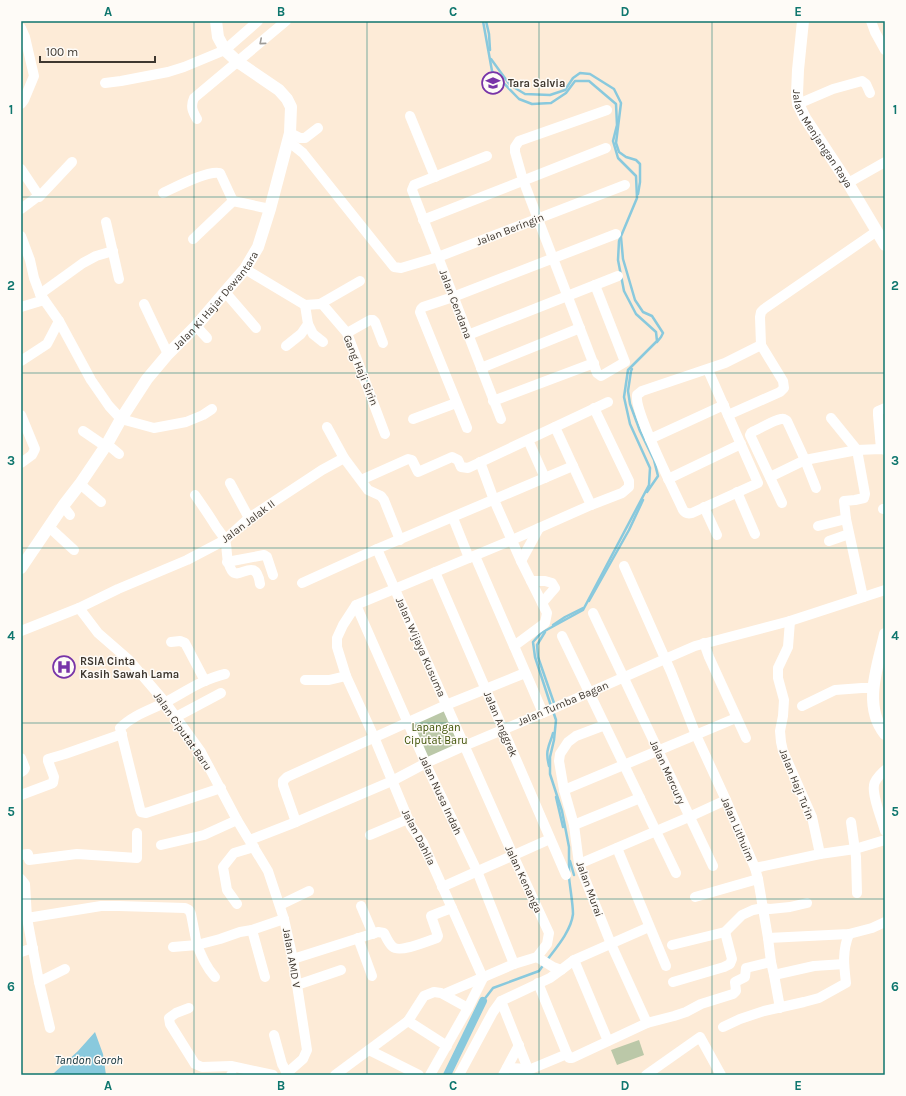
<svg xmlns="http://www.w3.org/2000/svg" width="906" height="1096" font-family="Karla,sans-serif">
  <rect width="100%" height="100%" fill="#fdebd7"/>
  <g fill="#bbc8a8">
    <polygon points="445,708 462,745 427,760 412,723"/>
    <polygon points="639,1040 644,1055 617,1065 611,1050"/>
  </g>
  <polygon fill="#89c9dd" points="95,1032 103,1054 106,1075 49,1075 54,1073 78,1051"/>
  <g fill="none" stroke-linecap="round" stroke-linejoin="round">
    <g stroke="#89c9dd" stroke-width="2.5">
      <polyline points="483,21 492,71 519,99 532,104 551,103 566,93 575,81 589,81 616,104 617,125 613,141 618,158 636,176 637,198 619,241 618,260 624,291 636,314 656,332 657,341 628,370 624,397 630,424 650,468 649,485 583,610 541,633 533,642 535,657 551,706"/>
      <polyline points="486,21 489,34 490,50"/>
      <polyline points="491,59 510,85 525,94 550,95 565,90 573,78 580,73 590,74 614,89 621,103 616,143 619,152 626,157 636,160 640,164 640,182 638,194"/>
      <polyline points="621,237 623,259 635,300 643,312 652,316 663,333 661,337 657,342"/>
      <polyline points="632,369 631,371 628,391 630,404 640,431 654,460 658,476 647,492"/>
      <polyline points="589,601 629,530 643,500"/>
      <polyline points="553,625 565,617 583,608"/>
      <polyline points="545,632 537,645 538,657 555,706"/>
      <polyline points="553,711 556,720 554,740 550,757 550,774 562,811 569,847 569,872"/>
      <path d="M549 766C548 761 546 755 548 749 549 743 552 738 553 733"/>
      <polyline points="556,797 563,827"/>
      <polyline points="570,861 574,875"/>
      <path d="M547 960C556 948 571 931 573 914 573 904 570 888 569 877"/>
      <polyline points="483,1001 493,988 539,971 544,964"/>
    </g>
    <polyline stroke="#89c9dd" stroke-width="8" points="447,1075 483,1001"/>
    <g stroke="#fff" stroke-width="10">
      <polyline points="871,21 875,32 885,50"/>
      <polyline points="21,28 25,37 34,76 24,100 21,104"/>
      <polyline points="105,83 121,81 168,72 184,67 225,50 258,21"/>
      <polyline points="798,104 833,89 862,81 866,84 870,93"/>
      <polyline points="410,116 435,177"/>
      <path d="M197 119C193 112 190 107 194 98L286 21"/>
      <polyline points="290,133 300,138 305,138 318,128"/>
      <polyline points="288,141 303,153 394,267 401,268 438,257 625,185"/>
      <polyline points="487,156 414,185 412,190 501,419"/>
      <polyline points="21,169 37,193 37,197 21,209"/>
      <polyline points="848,183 885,162"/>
      <path d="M163 193C176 187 207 170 220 173L233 201"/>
      <polyline points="37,197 39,197 72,162"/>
      <polyline points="233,201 270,209"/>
      <polyline points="423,220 606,148"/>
      <polyline points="106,222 119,279"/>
      <polyline points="21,236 30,260 34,278 40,294 59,321 91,380 109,406 121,419 154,428 186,422 203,415 212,409"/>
      <polyline points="193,239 233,201"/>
      <polyline points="245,269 305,305 320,304 323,305 347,333 385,434"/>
      <polyline points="595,285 625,362 601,376 597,373 523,180 515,152 515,147 519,141 607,110"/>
      <polyline points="225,292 256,328"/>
      <polyline points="40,294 83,263 96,256 113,251"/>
      <polyline points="144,304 153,323 168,354"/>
      <polyline points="320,304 360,281"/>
      <polyline points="21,307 44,300"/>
      <polyline points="308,324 313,334 323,342"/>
      <polyline points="196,326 207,338"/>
      <polyline points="347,333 370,320 373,320 375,322 383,343"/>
      <polyline points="468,335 618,276"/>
      <polyline points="286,346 301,334 308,324 305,305"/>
      <polyline points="21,361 47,344 59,321"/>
      <polyline points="481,368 580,328"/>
      <path d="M708 370 758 483 692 513C688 514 685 513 683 510 674 490 634 412 637 395L642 391 725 363 761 345"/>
      <polyline points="493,401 594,363"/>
      <polyline points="21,415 35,449 32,455 21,463"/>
      <polyline points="728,415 780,392 784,388 783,381 761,345 760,317 761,312 764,309 877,231"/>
      <polyline points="831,418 857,450 865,494 864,498 855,500 844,501 846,519 863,597"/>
      <polyline points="413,419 456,403"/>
      <polyline points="327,427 344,458 368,490 381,496 384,500 400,540"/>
      <polyline points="555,427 591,505"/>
      <polyline points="467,428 420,312 421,309 423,307 453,297 616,234"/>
      <polyline points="83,431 105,446"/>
      <polyline points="650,439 724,405"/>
      <polyline points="528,440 545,478"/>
      <polyline points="107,444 119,454"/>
      <polyline points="881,449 878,415 878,411 885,408"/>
      <polyline points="480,462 494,500 521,561 547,613 545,623 514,646"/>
      <polyline points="770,477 805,460 857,450 881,449 885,450"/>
      <polyline points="668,479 741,444"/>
      <polyline points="361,480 408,459 412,460 418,472 452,457 458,460 461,467 468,468 608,402"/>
      <polyline points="230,483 249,518"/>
      <polyline points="80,484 101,502"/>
      <polyline points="737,492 755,534"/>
      <path d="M195 495C202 505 209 515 215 525 218 530 222 534 224 538 229 548 224 559 232 571 239 581 256 555 260 584"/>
      <path d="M782 503 750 435 751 433 754 431C761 428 774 420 781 419 784 418 784 419 787 421L805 460 816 488"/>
      <polyline points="63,506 70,515"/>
      <polyline points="704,507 717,535"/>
      <polyline points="883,509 885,509"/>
      <polyline points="453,518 469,558"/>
      <polyline points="818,526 846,519"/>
      <polyline points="49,527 74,550"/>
      <polyline points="829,541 849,534"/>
      <polyline points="377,549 513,855 549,933 547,944 537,957 514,964 444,994"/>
      <polyline points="475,556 543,713"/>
      <polyline points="521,561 539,528"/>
      <polyline points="227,562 264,555 267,557 273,575"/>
      <polyline points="624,566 671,672 696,735 726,800 755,868 758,879 768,938 771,962 774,975 780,1008"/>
      <polyline points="435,572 566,875"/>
      <polyline points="531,581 545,581 552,583 555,588 542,603"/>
      <polyline points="302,583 377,549 573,466"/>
      <polyline points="356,605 430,773 477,871 514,964"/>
      <polyline points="79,608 118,589 187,560 225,540 249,518 322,470 344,458"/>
      <polyline points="593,613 713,866"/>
      <polyline points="790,621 788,647 778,668 778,678 784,700 783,716 780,731 781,742 783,751 812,817 820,854"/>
      <polyline points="21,631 79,608 98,633 129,660 165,702 201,752 237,820 268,871 284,919 293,959 307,1050 303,1059 287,1073 286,1075"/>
      <polyline points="562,636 676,873"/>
      <polyline points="171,642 180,641 185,643 205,681"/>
      <polyline points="704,643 709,657 746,738"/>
      <polyline points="305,680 329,680 346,676"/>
      <polyline points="802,706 835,690 862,688 873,688"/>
      <polyline points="176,717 221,693"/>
      <polyline points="605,725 576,736 568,742 560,754 559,761 564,790 574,825 579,864 611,944 647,1023"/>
      <polyline points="21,758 25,768 24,770 21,772"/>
      <path d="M885 770C881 774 875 779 874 785 872 796 882 820 885 831"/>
      <path d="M221 788 146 813 141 812 140 809 120 728C133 715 150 710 166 702 185 692 203 679 225 674"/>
      <polyline points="564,790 736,718"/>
      <polyline points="21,795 53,783 54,777 48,761 48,759 65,754 122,734"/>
      <polyline points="296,822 283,785 283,781 287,777 446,705 525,673"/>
      <polyline points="851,822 856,857 857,893"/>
      <polyline points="574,825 640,798"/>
      <polyline points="370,835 408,819"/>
      <polyline points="250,840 296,822 392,781 426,763 464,746 550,710 665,659 695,646 790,621 885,590"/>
      <polyline points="161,845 204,835 237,820"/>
      <polyline points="617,848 666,966"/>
      <polyline points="21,855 28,854 29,860 77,854 137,858 137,833"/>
      <polyline points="579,864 689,817 726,800"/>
      <polyline points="755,868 820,854 855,849 885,840"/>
      <polyline points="21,879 25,884 27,918 39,982 65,969"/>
      <polyline points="442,887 550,839"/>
      <polyline points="695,897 758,879"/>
      <polyline points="237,904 227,890 223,867 234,853 254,847"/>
      <polyline points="280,905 309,891"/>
      <polyline points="361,906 373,934"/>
      <polyline points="27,918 101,906 119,906 185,908 189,910 191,914 197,945 220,939 240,932 252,930 284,919"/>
      <polyline points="252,930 265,977"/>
      <polyline points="358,938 372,976"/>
      <polyline points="768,938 849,934 872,928 885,922"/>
      <polyline points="672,945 725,932 742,915 753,910 763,908 770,909 790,907 807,903"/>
      <path d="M173 947 197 945C202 957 206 967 215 977"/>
      <polyline points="21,952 33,948"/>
      <polyline points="537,957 553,967 561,970"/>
      <path d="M293 959 378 932 384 933C386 937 389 944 393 947 400 953 428 941 437 938L438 936 431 916 441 912 452 908"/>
      <polyline points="574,960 608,1041"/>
      <polyline points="774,975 814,966 844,964"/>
      <polyline points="483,978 423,843 411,826 374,737 346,676 337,647 337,638 343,625 356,605 512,540 591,505 622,493 629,487 629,481 594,408"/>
      <polyline points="39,982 50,1028"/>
      <polyline points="673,982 724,967 730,964 732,959 725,932"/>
      <polyline points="538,983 567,1054 569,1058 572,1058 647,1023 674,1016 686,1012 701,1004 733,994 736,991 735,982 745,977 746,968 771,962"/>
      <polyline points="297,985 341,970"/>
      <polyline points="501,1001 528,1069"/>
      <polyline points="189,1008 176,1013 169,1018 170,1024 195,1064 202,1067 231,1066 273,1075"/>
      <polyline points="408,1021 447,1046"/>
      <path d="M723 1027 740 1019 764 1011 804 1002 819 998 846 983C844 966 842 951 849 934"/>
      <polyline points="274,1035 282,1064 287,1073"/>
      <polyline points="369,1050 419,1075"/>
      <polyline points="507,1068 531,1069 567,1054"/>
      <polyline points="231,1075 232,1075"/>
      <polyline points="335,1075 408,1021 424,996 434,992 441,993 468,1008"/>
      <polyline points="430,1075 468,1008 483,978"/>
      <polyline points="459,1075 493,1012 501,1001 550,978 561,970 574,960 649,927"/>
      <polyline points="503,1075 519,1045"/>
      <polyline points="646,1075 700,1037 721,1075"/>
    </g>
    <g stroke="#fff" stroke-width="12">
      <path id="s1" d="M803 21 798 70 797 94 798 104 805 118 848 183 885 245"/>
      <path id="s2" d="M21 568 63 506 80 484 107 444 121 419 147 379 168 354 196 326 225 292 245 269 258 247 270 209 290 133 291 107 287 99 279 90 238 62 225 50 218 37 216 21"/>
      <path d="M885 634C878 666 862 705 885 734"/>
    </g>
  </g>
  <defs><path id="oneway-chevron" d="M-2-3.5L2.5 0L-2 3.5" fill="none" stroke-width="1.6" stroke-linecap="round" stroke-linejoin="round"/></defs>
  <use stroke="#9e9b97" href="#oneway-chevron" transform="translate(262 42) rotate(139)"/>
  <path fill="none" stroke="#0f766e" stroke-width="1" stroke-opacity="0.55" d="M194 21V1075M367 21V1075M539 21V1075M712 21V1075M21 197H885M21 373H885M21 548H885M21 723H885M21 899H885"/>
  <defs>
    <g id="school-ring" transform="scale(1.15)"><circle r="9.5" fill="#fefbf7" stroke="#7834a8" stroke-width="1.5"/><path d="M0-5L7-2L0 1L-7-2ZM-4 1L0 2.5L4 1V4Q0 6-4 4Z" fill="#7834a8"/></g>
    <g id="hospital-ring" transform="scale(1.15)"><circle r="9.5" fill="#fefbf7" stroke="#7834a8" stroke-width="1.5"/><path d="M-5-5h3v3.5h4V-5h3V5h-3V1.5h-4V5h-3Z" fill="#7834a8"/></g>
  </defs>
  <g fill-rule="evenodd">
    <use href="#school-ring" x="493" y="83"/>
    <use href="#hospital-ring" x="64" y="667"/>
  </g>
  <g text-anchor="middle" stroke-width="3" stroke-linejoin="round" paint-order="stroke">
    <g font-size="11" font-weight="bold" fill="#3e372f" stroke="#fefbf7" text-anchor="start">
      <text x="508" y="87">Tara Salvia</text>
      <text x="80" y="665">RSIA Cinta<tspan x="80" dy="13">Kasih Sawah Lama</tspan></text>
    </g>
    <g font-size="11" fill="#3e372f" stroke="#fefbf7">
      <text dy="4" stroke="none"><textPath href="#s1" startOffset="125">Jalan Menjangan Raya</textPath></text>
      <text transform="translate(510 229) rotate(-21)" y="4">Jalan Beringin</text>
      <text dy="4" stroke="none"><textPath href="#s2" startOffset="332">Jalan Ki Hajar Dewantara</textPath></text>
      <text transform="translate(456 304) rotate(69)" y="4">Jalan Cendana</text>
      <text transform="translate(361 370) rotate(68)" y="4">Gang Haji Sirin</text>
      <text transform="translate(248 521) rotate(-37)" y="4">Jalan Jalak II</text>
      <text transform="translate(421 647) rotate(66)" y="4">Jalan Wijaya Kusuma</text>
      <text transform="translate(563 703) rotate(-23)" y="4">Jalan Tumba Bagan</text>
      <text transform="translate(501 724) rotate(67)" y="4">Jalan Anggrek</text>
      <text transform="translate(183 731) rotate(55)" y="4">Jalan Ciputat Baru</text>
      <text transform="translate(668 772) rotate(65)" y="4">Jalan Mercury</text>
      <text transform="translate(797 784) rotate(68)" y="4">Jalan Haji Tu’in</text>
      <text transform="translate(441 795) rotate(65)" y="4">Jalan Nusa Indah</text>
      <text transform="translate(738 829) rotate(67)" y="4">Jalan Lithuim</text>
      <text transform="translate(419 837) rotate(63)" y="4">Jalan Dahlia</text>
      <text transform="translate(524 879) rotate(65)" y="4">Jalan Kenanga</text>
      <text transform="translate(590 889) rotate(70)" y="4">Jalan Murai</text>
      <text transform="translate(292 958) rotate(80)" y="4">Jalan AMD V</text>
    </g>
    <g font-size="11" fill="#3b4f00" stroke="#fefbf7">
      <text x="436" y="731">Lapangan<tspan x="436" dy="13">Ciputat Baru</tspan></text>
    </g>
    <g font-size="12" font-style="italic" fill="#0e2e37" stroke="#fefbf7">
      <text x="89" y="1064">Tandon Goroh</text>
    </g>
  </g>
  <rect width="906" height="1096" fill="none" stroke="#fefbf7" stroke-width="44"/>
  <path d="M40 56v6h115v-6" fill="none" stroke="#3e372f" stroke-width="2"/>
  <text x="46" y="56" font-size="12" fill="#3e372f" stroke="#fefbf7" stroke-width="3" paint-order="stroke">100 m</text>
  <rect x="22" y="22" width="862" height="1052" fill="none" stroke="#0f766e" stroke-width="1.5"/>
  <g font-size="13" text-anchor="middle" font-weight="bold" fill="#0f766e">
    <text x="108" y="16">A</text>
    <text x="281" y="16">B</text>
    <text x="453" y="16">C</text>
    <text x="625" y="16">D</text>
    <text x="798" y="16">E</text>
    <text x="11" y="114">1</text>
    <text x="895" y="114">1</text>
    <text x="11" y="290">2</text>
    <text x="895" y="290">2</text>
    <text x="11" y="465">3</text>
    <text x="895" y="465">3</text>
    <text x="11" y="640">4</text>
    <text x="895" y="640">4</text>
    <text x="11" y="816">5</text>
    <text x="895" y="816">5</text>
    <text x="11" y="991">6</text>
    <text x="895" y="991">6</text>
    <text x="108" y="1090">A</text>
    <text x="281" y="1090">B</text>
    <text x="453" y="1090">C</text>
    <text x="625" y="1090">D</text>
    <text x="798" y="1090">E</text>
  </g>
</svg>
